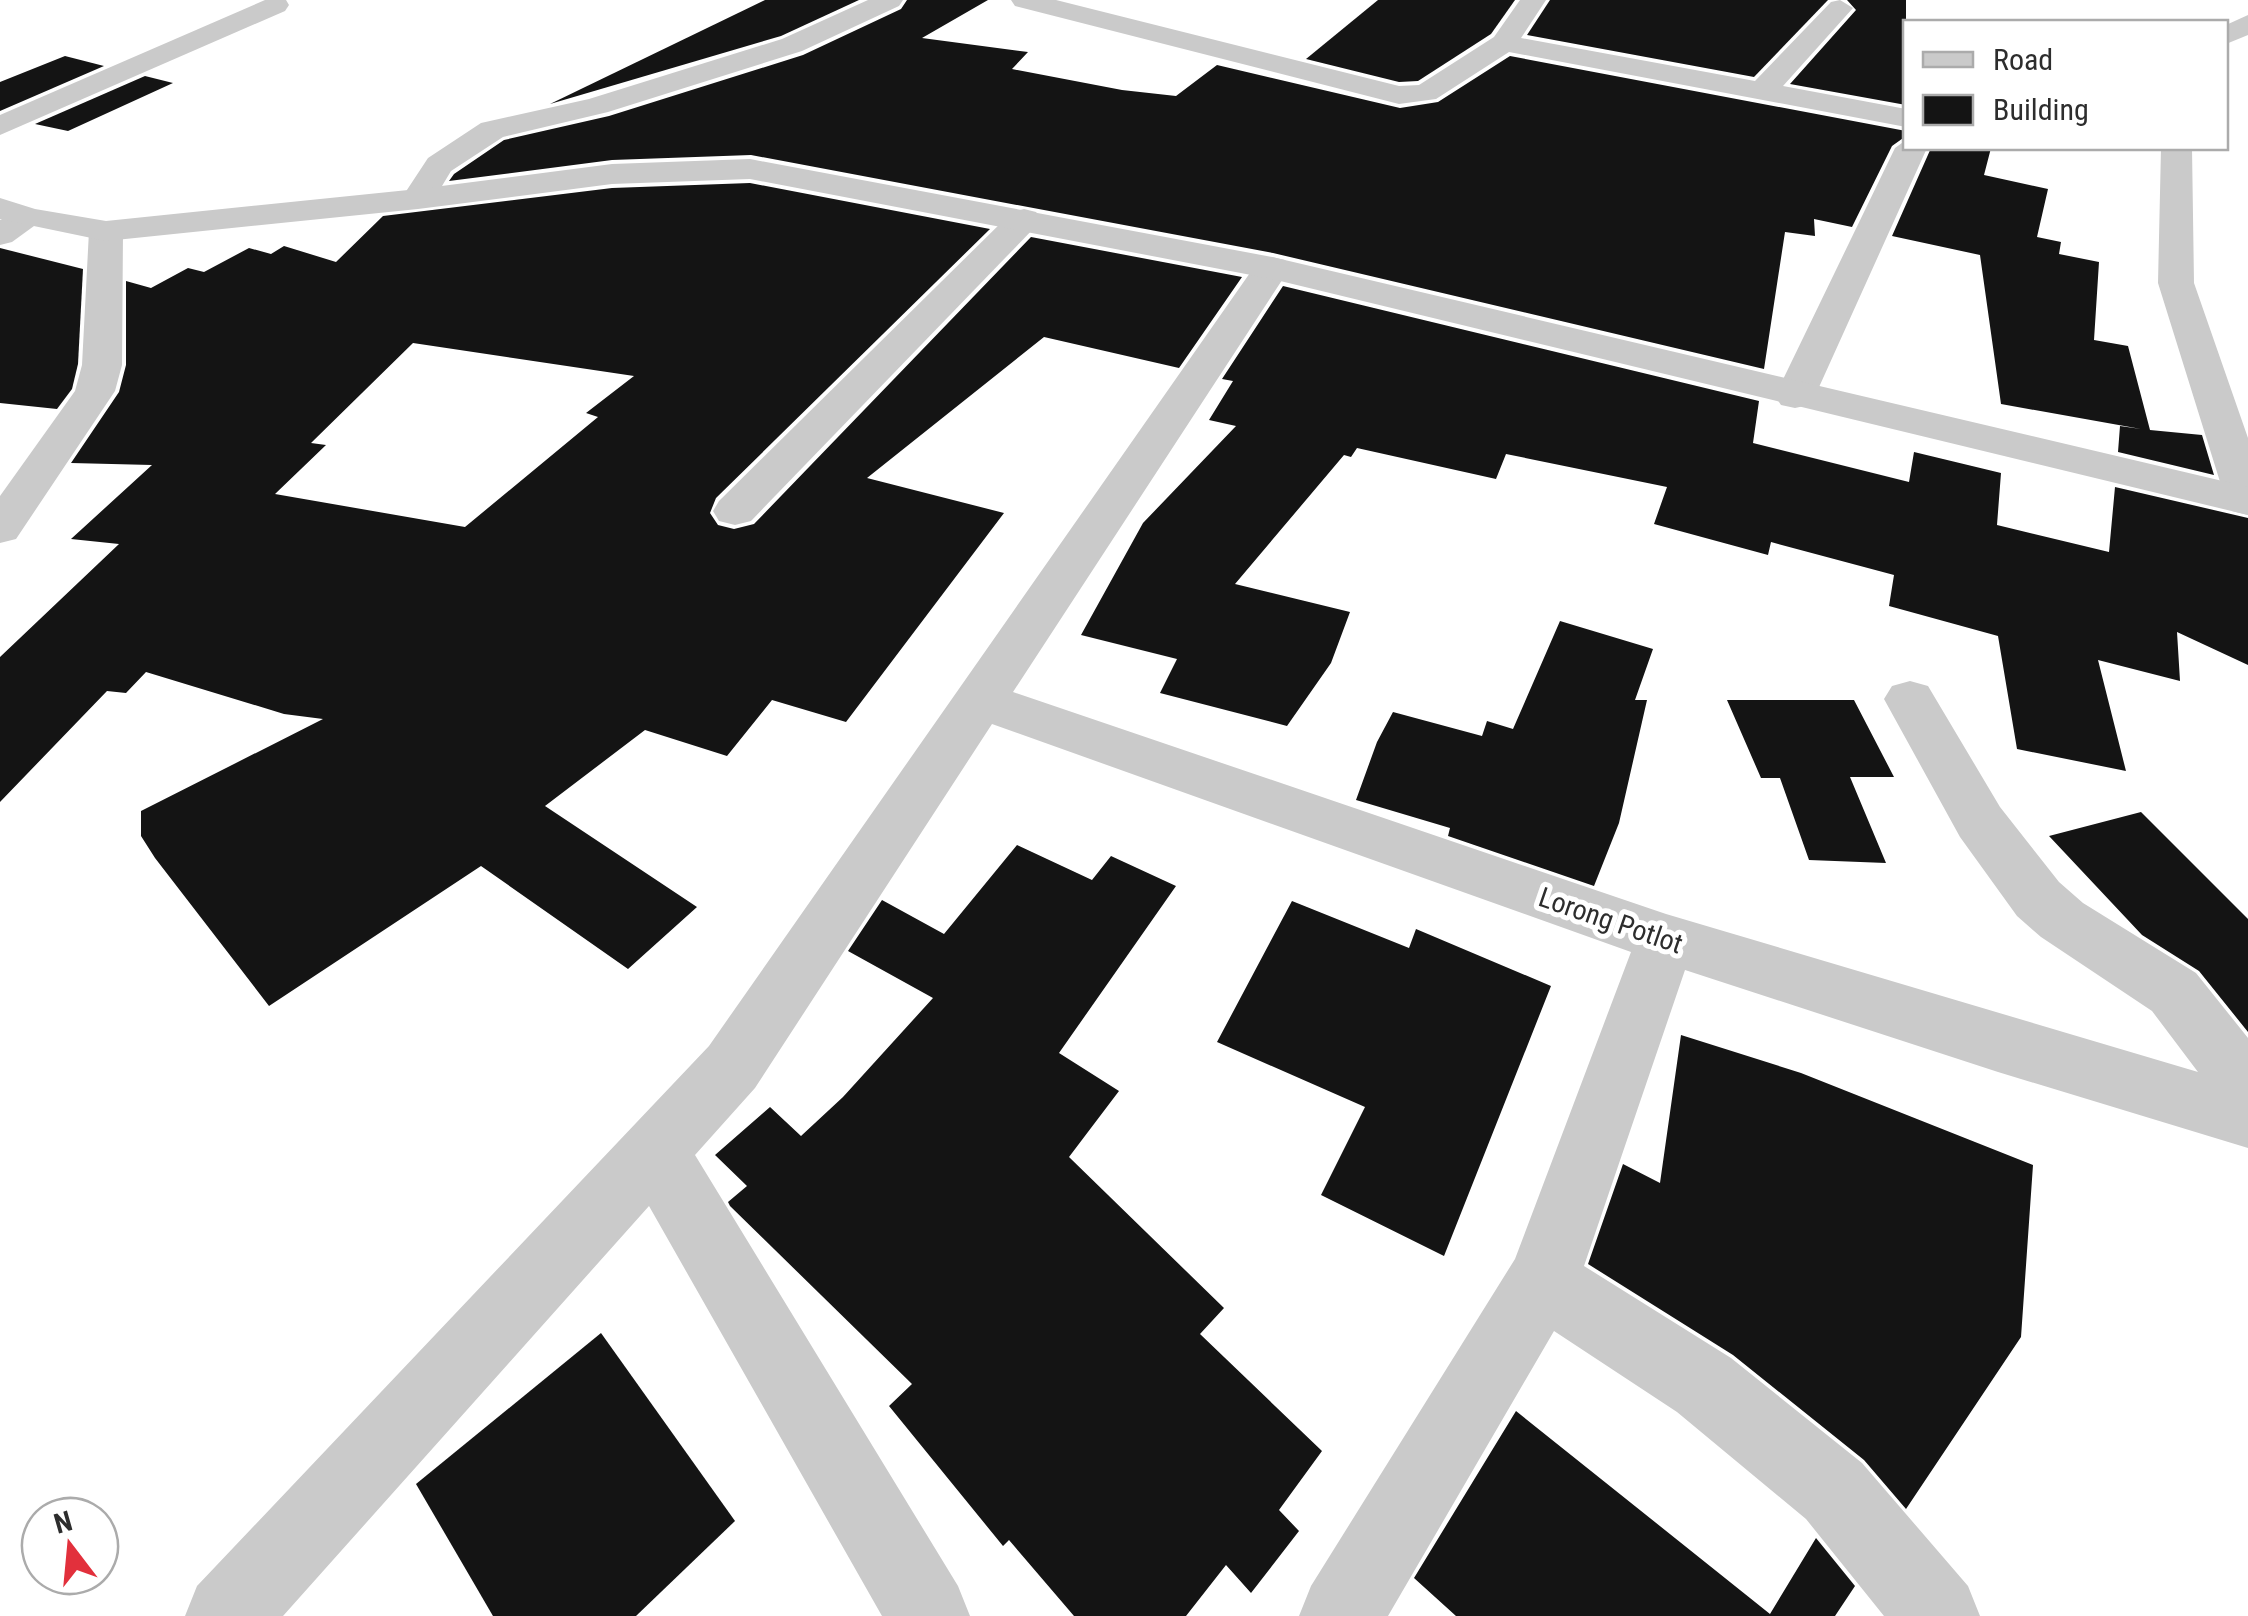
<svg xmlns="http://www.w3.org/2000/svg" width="2248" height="1616" font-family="'Roboto Condensed',sans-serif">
  <rect width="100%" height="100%" fill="#fff"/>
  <g fill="#141414" fill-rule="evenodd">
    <polygon points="765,0 859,0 781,36 550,104"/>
    <polygon points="907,0 988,0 922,38 1028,52 1012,69 1122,90 1176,96 1217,65 1400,108 1438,102 1510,56 1906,131 1906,136 1892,146 1852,227 1814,219 1815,236 1785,232 1764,369 1273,253 751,155 612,160 449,181 454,174 504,140 609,116 803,55 901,9"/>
    <polygon points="1378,0 1515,0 1491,34 1418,81 1399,82 1306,59"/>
    <polygon points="1550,0 1828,0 1754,77 1527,35"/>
    <polygon points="1847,0 1906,0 1906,105 1790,84 1856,10"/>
    <polygon points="65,56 104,66 0,111 0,82"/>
    <polygon points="145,76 173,83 68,131 35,124"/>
    <polygon points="1931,148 1991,148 1984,175 2048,189 2037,237 2061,242 2059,254 2099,262 2094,340 2128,346 2150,430 2202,435 2214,475 2118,452 2120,426 2141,429 2001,404 1980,255 1892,236"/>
    <path d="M750 183 990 229 716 498 710 513 718 525 734 529 754 524 1031 237 1242 277 1179 368 1044 337 867 478 1004 513 846 722 772 700 727 756 645 730 545 806 697 907 628 969 481 866 269 1006 155 858 141 836V811L323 719 284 714 146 672 126 693 107 691 0 802V657L119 544 71 539 152 465 71 463 119 392 126 365V281L151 288 188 268 204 272 249 248 271 254 284 246 336 262 383 216 612 188ZM413 343 634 376 586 413 598 417 465 527 275 494 326 445 311 443Z"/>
    <polygon points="0,248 83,269 78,364 72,389 57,409 0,403"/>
    <polygon points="1283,286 1759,401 1753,443 1909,482 1914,452 2001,473 1997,525 2109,552 2115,487 2248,518 2248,665 2177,632 2180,681 2098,660 2126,771 2017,749 1998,636 1889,606 1894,575 1771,542 1768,555 1654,524 1667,487 1506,454 1496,479 1357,448 1351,457 1344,455 1235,584 1350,612 1331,663 1287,726 1160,693 1177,659 1081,635 1143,523 1236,426 1209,420 1233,381 1222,379"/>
    <polygon points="1560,621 1653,649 1635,700 1647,700 1619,823 1594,886 1448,836 1450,828 1356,800 1377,742 1393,712 1482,736 1487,721 1513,729"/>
    <polygon points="1727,700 1854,700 1894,777 1850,777 1886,863 1809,860 1780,778 1761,778"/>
    <polygon points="2141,812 2248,919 2248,1032 2199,971 2142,935 2049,836"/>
    <polygon points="1017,845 1092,880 1111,856 1176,886 1059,1053 1119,1091 1069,1157 1224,1308 1200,1334 1322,1451 1279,1510 1299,1531 1251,1593 1226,1565 1186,1616 1074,1616 1009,1540 1003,1546 889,1406 912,1384 730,1206 728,1202 747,1186 715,1155 770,1107 801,1136 843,1097 933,998 848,951 882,900 944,934"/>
    <polygon points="1292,901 1409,948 1416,929 1551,986 1444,1256 1321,1195 1365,1107 1217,1042"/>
    <polygon points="1681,1035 1801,1073 2033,1165 2021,1337 1906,1509 1864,1460 1733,1355 1588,1264 1623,1164 1660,1183"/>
    <polygon points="601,1333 735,1521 636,1616 493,1616 416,1484"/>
    <polygon points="1516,1411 1770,1614 1816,1538 1855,1586 1835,1616 1456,1616 1414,1578"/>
  </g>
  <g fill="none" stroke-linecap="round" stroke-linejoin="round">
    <g fill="#cacaca" fill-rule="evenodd">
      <polygon points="265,0 286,0 289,5 285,11 0,135 0,115"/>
      <polygon points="868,0 903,0 899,6 802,51 608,112 503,137 451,171 430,206 406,206 401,199 428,158 481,123 589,99 782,39"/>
      <polygon points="1011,0 1056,0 1399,86 1419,85 1494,37 1520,0 1546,0 1521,38 1755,81 1831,2 1840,0 1853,8 1783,86 1906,109 1906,127 1509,52 1436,99 1399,104 1015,6"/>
      <polygon points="2248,15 2248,35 2226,44 2226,25"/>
      <polygon points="1906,140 1906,148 1927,148 1815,396 1809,405 1795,408 1781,405 1775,396 1895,148"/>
      <polygon points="2161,148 2192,148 2194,283 2248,438 2248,515 2232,511 2226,501 2158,283"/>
      <polygon points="28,208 40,211 45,218 12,242 0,245 0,220"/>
      <polygon points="1024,209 1036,212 1041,219 1036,226 751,521 735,525 719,521 713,511 719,501 1012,212"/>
      <polygon points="106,221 118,224 123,231 122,365 115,391 16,539 0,543 0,496 75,391 82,365 89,231 94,224"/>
      <polygon points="1272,257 1285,260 1290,268 1013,692 1666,914 2198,1072 2152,1011 2041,937 2017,916 1960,837 1884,699 1892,686 1910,681 1928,686 2000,807 2059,882 2083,903 2196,973 2248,1038 2248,1148 1998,1072 1685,970 1584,1266 1731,1358 1862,1463 1968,1586 1980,1616 1884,1616 1806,1519 1677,1412 1554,1331 1388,1616 1299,1616 1311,1586 1515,1259 1631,952 992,724 755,1088 695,1155 958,1586 970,1616 882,1616 649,1206 283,1616 185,1616 197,1586 709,1046 1259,260"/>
    </g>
    <polygon fill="#cacaca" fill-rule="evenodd" points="750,159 1272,257 2248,487 2248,515 1272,279 750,179 612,184 418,209 106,241 0,219 0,198 35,209 106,221 418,189 612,164"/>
  </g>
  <g text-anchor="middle" stroke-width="10" stroke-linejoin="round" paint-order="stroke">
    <g font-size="28" fill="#2d2d2d" stroke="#fff">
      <text transform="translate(1611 920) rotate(19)" y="10">Lorong Potlot</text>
    </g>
  </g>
  <rect x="1903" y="20" width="325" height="130" fill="#ffffff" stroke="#ababab" stroke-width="2.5"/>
  <rect x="1923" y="52" width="50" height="15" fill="#cacaca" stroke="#ababab" stroke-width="2.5"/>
  <text x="1993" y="70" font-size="30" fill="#2d2d2d">Road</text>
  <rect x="1923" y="95" width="50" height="30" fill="#141414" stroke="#ababab" stroke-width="2.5"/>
  <text x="1993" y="120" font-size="30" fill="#2d2d2d">Building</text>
  <g transform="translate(70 1546) rotate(344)"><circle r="48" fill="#ffffff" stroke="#ababab" stroke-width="2.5"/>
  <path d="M0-8L18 38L0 25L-18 38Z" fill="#e2303c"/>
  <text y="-15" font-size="28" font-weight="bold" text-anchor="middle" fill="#2d2d2d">N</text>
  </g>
</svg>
